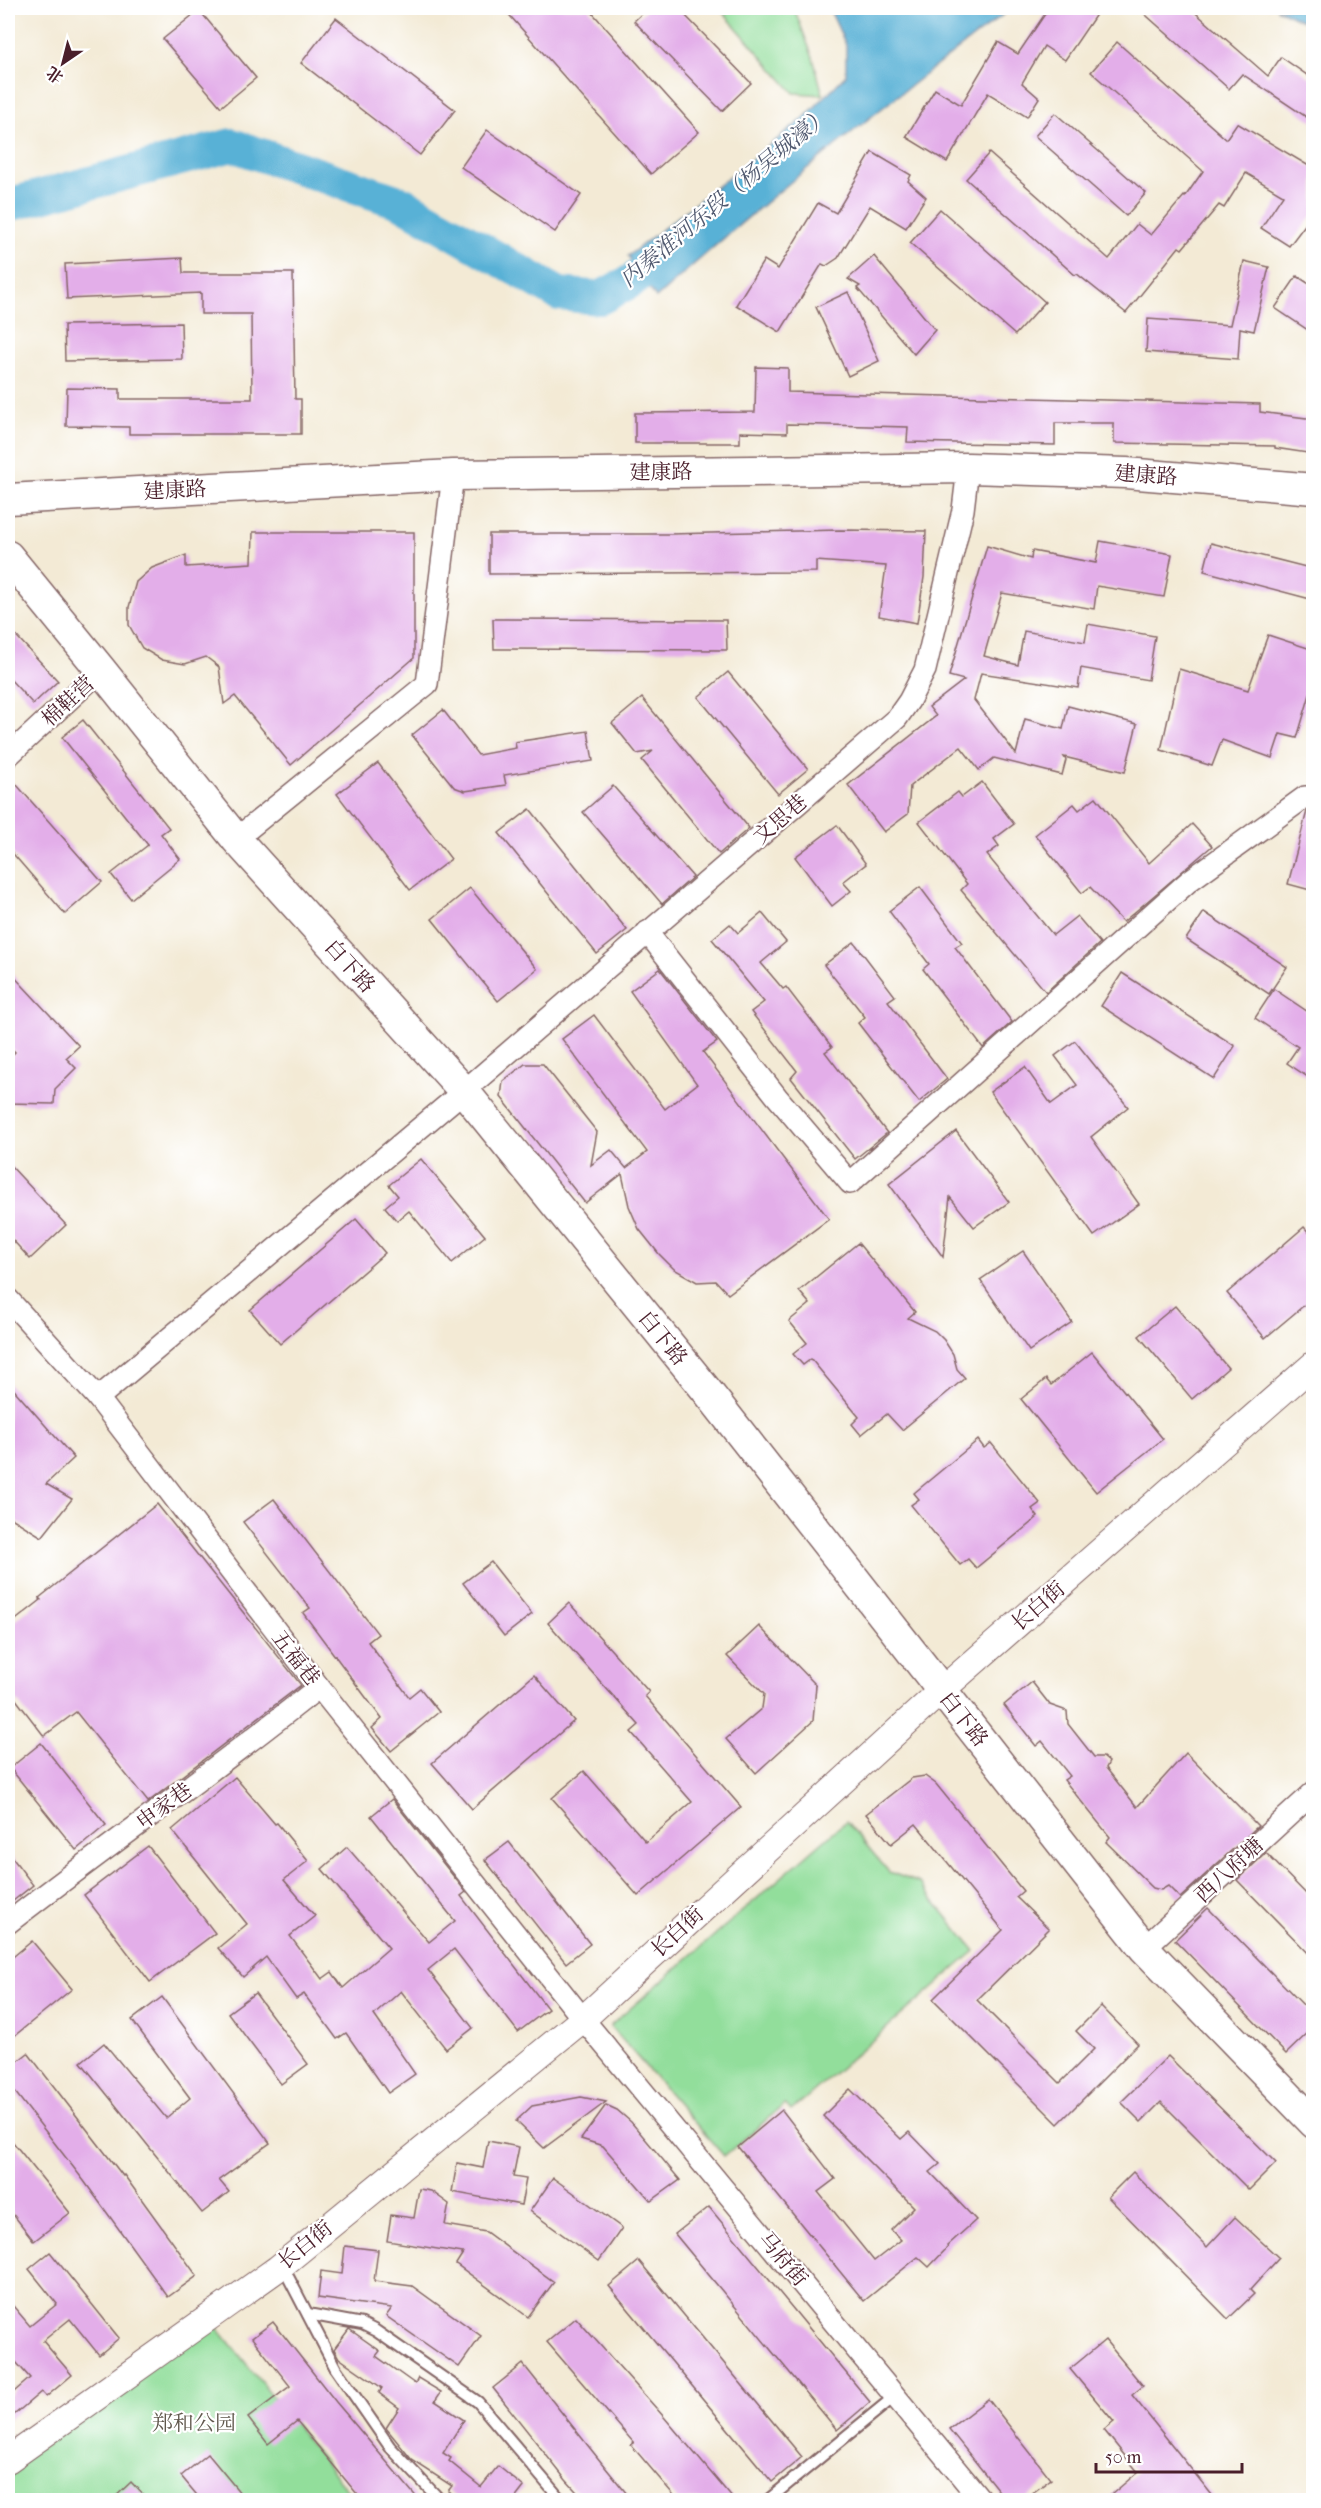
<svg xmlns="http://www.w3.org/2000/svg" width="1321" height="2508" font-family="'IM FELL French Canon','Noto Serif SC',serif">
  <rect width="100%" height="100%" fill="#fff"/>
  <filter id="ink" filterUnits="userSpaceOnUse"><feTurbulence type="fractalNoise" baseFrequency=".0167" numOctaves="2"/><feDisplacementMap in="SourceGraphic" scale="12" xChannelSelector="R" yChannelSelector="G"/><feConvolveMatrix kernelMatrix="1 2 1 2 8 2 1 2 1" color-interpolation-filters="sRGB"/></filter>
  <filter id="wash" filterUnits="userSpaceOnUse"><feTurbulence type="fractalNoise" baseFrequency=".008" numOctaves="4" result="noise"/><feDisplacementMap in="SourceGraphic" scale="24" xChannelSelector="R" yChannelSelector="G"/><feGaussianBlur stdDeviation="1.35" result="paint"/><feColorMatrix in="noise" values="0 0 0 0 0 0 0 0 0 0 0 0 0 0 0 0 0 1.4 0 .05"/><feComposite in="paint" operator="in"/></filter>
  <g filter="url(#wash)">
    <rect width="100%" height="100%" fill="#f3ead5"/>
    <g fill="#92de9b" stroke="#6e7e63" stroke-width="1.5">
      <polygon points="719,8 794,8 813,58 823,95 794,93"/>
      <polygon points="846,1821 889,1872 919,1883 975,1951 791,2111 785,2104 724,2156 610,2026"/>
      <polygon points="209,2317 355,2500 8,2500 8,2460"/>
    </g>
    <g fill="#59b1d6" stroke="#526880" stroke-width="1.5">
      <path d="M829 8H1012C890 100 770 195 656 298L628 256 802 120 846 75V45Z"/>
      <polygon points="1276,8 1313,8 1313,26"/>
    </g>
    <g fill="none" stroke-linecap="round" stroke-linejoin="round">
      <polyline stroke="#59b1d6" stroke-width="34" points="8,205 232,145 402,203 559,294 600,298 635,279 676,242"/>
    </g>
    <g id="blocks">
      <g fill="#e3aee9">
        <polygon points="503,8 588,8 699,132 651,174"/>
        <polygon points="648,8 678,8 751,83 722,111 634,21"/>
        <polygon points="1049,8 1089,8 1097,13 1065,60 1044,46 1022,83 1039,98 1027,117 988,93 947,162 906,137 935,89 961,105 998,42 1018,54"/>
        <polygon points="1138,8 1190,8 1268,76 1281,57 1314,80 1314,122 1242,74 1229,89"/>
        <polygon points="199,10 256,78 221,107 163,39"/>
        <polygon points="336,18 455,110 420,155 301,63"/>
        <polygon points="1117,42 1226,139 1237,123 1314,169 1314,213 1289,246 1261,228 1283,195 1246,173 1224,208 1219,205 1182,249 1179,247 1126,313 1077,274 1075,275 966,179 989,153 1109,259 1137,224 1151,235 1184,196 1185,197 1203,171 1091,72"/>
        <polygon points="1055,113 1146,193 1126,216 1035,136"/>
        <polygon points="487,130 581,195 555,232 461,167"/>
        <polygon points="872,152 911,175 908,181 926,197 906,228 870,206 838,258 826,266 822,264 780,332 736,305 764,260 778,269 818,203 836,213"/>
        <polygon points="940,209 1045,302 1015,335 910,243"/>
        <polygon points="874,256 935,330 914,354 857,288 860,286 848,279"/>
        <polygon points="182,258 183,273 293,273 295,399 301,399 301,434 129,434 129,427 66,426 67,388 120,389 120,399 252,399 251,314 201,314 201,293 67,299 65,264"/>
        <polygon points="1244,261 1269,267 1254,331 1240,328 1238,359 1146,352 1148,319 1230,325"/>
        <polygon points="1297,276 1314,287 1314,334 1275,308"/>
        <polygon points="848,292 879,361 848,376 816,307"/>
        <polygon points="181,323 182,359 65,361 64,325"/>
        <polygon points="756,367 788,368 788,392 1260,404 1260,412 1314,419 1314,454 1275,448 1275,446 1114,443 1114,423 1055,423 1055,445 907,442 908,427 787,424 787,433 740,432 740,443 635,443 635,413 755,412"/>
        <polygon points="840,530 926,531 924,577 917,623 879,616 886,566 816,561 816,572 489,574 489,534 670,534"/>
        <polygon points="253,532 414,532 414,658 291,765 235,696 224,704 219,667 206,657 185,664 162,660 142,648 129,625 129,607 136,582 152,568 186,555 186,567 252,563"/>
        <polygon points="1100,541 1172,554 1164,597 1097,586 1094,609 1002,593 984,656 1018,665 1024,631 1085,642 1088,624 1155,636 1148,680 1081,668 1078,688 981,673 974,700 1016,754 1025,719 1063,729 1068,706 1137,724 1125,772 1064,757 1066,760 1062,775 994,758 979,770 961,747 910,786 908,814 884,832 848,785 936,716 929,707 964,680 949,676 987,546 1031,559 1032,551 1096,563"/>
        <polygon points="1211,543 1314,569 1314,600 1204,571"/>
        <polygon points="493,619 726,620 727,650 494,649"/>
        <polygon points="8,627 58,681 33,704 8,677"/>
        <polygon points="1268,635 1314,650 1314,681 1297,738 1280,734 1272,758 1222,740 1212,766 1161,750 1179,669 1248,690"/>
        <polygon points="728,672 808,769 778,794 698,697"/>
        <polygon points="642,698 749,828 719,854 642,760 653,751 637,754 612,723"/>
        <polygon points="443,710 478,755 516,748 515,742 588,731 593,761 504,775 506,785 465,791 454,787 412,735"/>
        <polygon points="83,720 169,828 161,834 180,859 131,899 111,874 148,845 62,737"/>
        <polygon points="378,763 451,859 410,890 337,794"/>
        <polygon points="982,782 1014,824 994,839 999,846 987,855 1053,935 1077,916 1100,943 1046,992 961,890 967,884 919,822 958,792 962,797"/>
        <polygon points="16,784 102,882 65,914 8,848 8,791"/>
        <polygon points="613,786 693,877 662,904 583,812"/>
        <polygon points="1096,797 1149,863 1192,824 1212,846 1123,922 1090,887 1082,893 1035,835 1074,804 1079,810"/>
        <polygon points="530,809 627,930 597,954 499,833"/>
        <polygon points="1307,811 1314,811 1314,891 1288,884"/>
        <polygon points="837,825 866,864 843,882 851,891 832,906 795,857"/>
        <polygon points="920,887 962,943 955,947 1012,1022 983,1048 923,969 929,964 889,911"/>
        <polygon points="470,888 537,969 498,1001 432,919"/>
        <polygon points="1204,912 1287,967 1269,994 1186,939"/>
        <polygon points="762,913 786,942 761,963 783,989 786,987 832,1047 825,1052 887,1133 855,1159 791,1078 797,1071 751,1012 764,1002 712,939 730,924 738,933"/>
        <polygon points="854,942 895,996 888,1001 947,1079 919,1102 858,1023 865,1017 824,965"/>
        <polygon points="660,969 717,1042 703,1052 829,1219 728,1294 716,1281 697,1282 674,1269 659,1254 639,1229 629,1206 622,1174 585,1203 501,1097 503,1081 525,1064 543,1064 597,1132 591,1165 611,1150 626,1168 647,1152 562,1039 594,1015 665,1109 697,1084 630,991"/>
        <polygon points="8,970 79,1046 66,1058 76,1068 55,1089 54,1104 8,1103 8,1059 15,1052 8,1045"/>
        <polygon points="1122,973 1235,1046 1214,1079 1101,1006"/>
        <polygon points="1274,989 1314,1016 1314,1081 1287,1063 1298,1047 1255,1018"/>
        <polygon points="1075,1041 1128,1107 1091,1137 1139,1204 1094,1236 990,1092 1025,1067 1051,1104 1077,1085 1055,1056"/>
        <polygon points="956,1131 1009,1202 974,1227 950,1197 943,1257 889,1184"/>
        <polygon points="421,1159 485,1236 452,1263 409,1211 397,1221 385,1207 398,1196 389,1185"/>
        <polygon points="8,1163 66,1225 30,1259 8,1235"/>
        <polygon points="356,1219 385,1253 280,1344 250,1310"/>
        <polygon points="1304,1227 1314,1238 1314,1297 1265,1338 1227,1293"/>
        <polygon points="858,1243 915,1312 908,1318 935,1331 944,1340 953,1354 957,1369 965,1378 902,1430 887,1414 861,1435 852,1424 859,1417 811,1359 803,1365 793,1354 807,1343 789,1321 810,1304 799,1291"/>
        <polygon points="1023,1251 1072,1322 1029,1351 980,1280"/>
        <polygon points="1175,1306 1228,1368 1192,1399 1139,1336"/>
        <polygon points="1092,1352 1163,1439 1096,1492 1021,1399 1046,1379 1051,1385"/>
        <polygon points="8,1383 74,1458 46,1484 72,1499 42,1537 8,1516"/>
        <polygon points="978,1440 984,1448 991,1443 1040,1503 1032,1509 1038,1517 976,1568 968,1559 960,1565 911,1505 919,1499 914,1493"/>
        <polygon points="274,1499 378,1634 368,1642 409,1697 420,1688 439,1712 391,1751 372,1728 382,1719 303,1613 310,1608 243,1522"/>
        <polygon points="157,1504 301,1685 148,1802 76,1712 44,1736 8,1689 8,1626 41,1600 39,1598"/>
        <polygon points="491,1562 532,1614 504,1636 463,1583"/>
        <polygon points="569,1603 649,1692 645,1696 741,1807 638,1896 552,1798 584,1771 646,1842 692,1802 631,1732 639,1725 548,1623"/>
        <polygon points="759,1626 816,1685 813,1721 756,1773 726,1739 762,1708 764,1694 727,1656"/>
        <polygon points="534,1675 574,1721 472,1809 432,1763"/>
        <polygon points="1032,1682 1050,1705 1067,1711 1068,1724 1094,1757 1103,1757 1109,1762 1106,1768 1137,1807 1186,1753 1258,1826 1180,1898 1168,1886 1161,1890 1153,1888 1106,1842 1110,1837 1064,1780 1070,1776 1042,1741 1036,1746 1004,1705"/>
        <polygon points="41,1743 106,1825 76,1850 10,1768"/>
        <polygon points="925,1776 936,1784 1023,1891 1016,1897 1049,1929 977,2000 1060,2083 1094,2049 1076,2031 1101,2006 1138,2044 1058,2124 933,1999 1003,1930 916,1824 891,1844 866,1814 912,1778"/>
        <polygon points="235,1777 275,1824 277,1823 308,1861 284,1880 315,1916 290,1936 322,1979 332,1972 343,1988 389,1948 322,1869 347,1847 429,1942 455,1921 371,1816 392,1799 466,1892 461,1896 548,2009 518,2032 454,1949 428,1970 473,2028 446,2049 401,1991 374,2015 415,2074 388,2093 346,2033 337,2039 304,1994 296,1999 266,1957 243,1977 218,1948 247,1924 172,1830"/>
        <polygon points="509,1842 590,1944 566,1963 485,1860"/>
        <polygon points="148,1846 215,1933 150,1982 84,1895"/>
        <polygon points="8,1852 33,1885 8,1905"/>
        <polygon points="1266,1853 1314,1902 1314,1959 1237,1880"/>
        <polygon points="1208,1908 1314,2016 1314,2027 1286,2054 1175,1940"/>
        <polygon points="32,1941 72,1989 8,2041 8,1961"/>
        <polygon points="255,1993 308,2064 281,2084 228,2013"/>
        <polygon points="162,1997 270,2143 219,2180 229,2192 202,2213 81,2062 104,2043 166,2118 190,2098 132,2020"/>
        <polygon points="28,2053 123,2176 124,2175 197,2276 168,2297 84,2181 8,2083 8,2069"/>
        <polygon points="1168,2056 1276,2163 1249,2190 1161,2102 1141,2122 1121,2102"/>
        <polygon points="850,2089 901,2139 909,2132 940,2164 930,2172 976,2220 947,2246 948,2247 929,2267 918,2257 864,2301 738,2147 782,2110 835,2179 818,2192 874,2261 901,2240 891,2230 914,2207 823,2116"/>
        <polygon points="581,2097 606,2102 544,2148 516,2121 532,2106"/>
        <polygon points="606,2105 617,2110 631,2122 680,2180 651,2201 603,2146 581,2139"/>
        <polygon points="8,2136 70,2213 34,2241 8,2208"/>
        <polygon points="488,2141 519,2147 513,2177 526,2179 521,2205 452,2192 457,2163 483,2168"/>
        <polygon points="1133,2172 1207,2247 1235,2217 1279,2258 1250,2290 1254,2294 1228,2319 1108,2197"/>
        <polygon points="553,2178 622,2228 599,2261 530,2211"/>
        <polygon points="419,2189 431,2191 449,2204 445,2225 486,2232 554,2282 528,2317 456,2264 463,2253 387,2241 391,2215 414,2218"/>
        <polygon points="709,2207 870,2402 837,2430 675,2234"/>
        <polygon points="345,2246 378,2250 374,2281 412,2286 481,2336 459,2367 386,2316 392,2308 318,2298 321,2271 342,2274"/>
        <polygon points="50,2252 119,2338 99,2355 70,2319 43,2341 72,2375 46,2397 41,2392 8,2420 8,2397 30,2378 8,2353 8,2300 30,2326 57,2304 29,2269"/>
        <polygon points="639,2261 802,2457 772,2482 609,2286"/>
        <polygon points="576,2318 664,2417 734,2500 678,2500 631,2445 634,2443 547,2342"/>
        <polygon points="273,2322 336,2402 419,2500 362,2500 297,2421 268,2444 248,2418 290,2386 252,2338"/>
        <polygon points="349,2329 380,2351 376,2356 415,2384 418,2378 441,2392 435,2401 464,2420 443,2453 451,2458 449,2461 481,2487 498,2466 524,2487 514,2500 460,2500 448,2491 452,2486 412,2460 386,2428 399,2408 379,2393 382,2388 339,2358 334,2349"/>
        <polygon points="1105,2340 1143,2386 1132,2395 1216,2500 1105,2500 1138,2472 1104,2430 1114,2422 1070,2369"/>
        <polygon points="523,2364 605,2467 632,2500 584,2500 566,2480 493,2388"/>
        <polygon points="988,2399 1051,2479 1023,2500 1006,2500 949,2429"/>
        <polygon points="208,2454 246,2500 201,2500 181,2476"/>
        <polygon points="131,2482 148,2500 112,2500"/>
      </g>
    </g>
  </g>
  <g filter="url(#ink)">
    <use href="#blocks" fill-opacity="0" stroke="#856666" stroke-width="1.5"/>
    <g fill="none" stroke-linecap="round" stroke-linejoin="round">
      <g stroke="#856666" stroke-width="14">
        <g id="service">
          <polyline points="282,2265 336,2369 390,2447 440,2500"/>
          <polyline points="308,2314 362,2324 376,2331 478,2402 561,2500"/>
          <polyline points="768,2500 894,2397"/>
        </g>
      </g>
      <g stroke="#856666" stroke-width="24">
        <g id="minor">
          <polyline points="8,756 101,670"/>
          <polyline points="236,839 427,684 453,475"/>
          <polyline points="647,932 777,1097 850,1183 1189,881 1305,797 1314,798"/>
          <polyline points="8,1299 98,1398 319,1687 583,2019 981,2500"/>
          <polyline points="98,1398 464,1091 897,718 909,701 925,670 963,510 968,468"/>
          <path d="M8 1923C111 1843 217 1769 319 1687"/>
          <polyline points="1144,1948 1314,1792"/>
        </g>
      </g>
      <g stroke="#856666" stroke-width="28">
        <polyline id="tertiary" points="8,2460 277,2269 583,2019 942,1690 1314,1364"/>
      </g>
      <g stroke="#856666" stroke-width="33">
        <g id="secondary">
          <polyline points="8,499 453,475 968,468 1126,473 1314,489"/>
          <polyline points="8,556 101,670 236,839 464,1091 707,1391 1144,1948 1314,2123"/>
        </g>
      </g>
      <use href="#service" stroke="#fff" stroke-width="10"/>
      <use href="#minor" stroke="#fff" stroke-width="21"/>
      <use href="#tertiary" stroke="#fff" stroke-width="26"/>
      <use href="#secondary" stroke="#fff" stroke-width="30"/>
    </g>
  </g>
  <g text-anchor="middle" stroke-width="4.5" stroke-linejoin="round" paint-order="stroke">
    <g font-size="21" fill="#4a1f2b" stroke="#fff">
      <text transform="translate(661 472) rotate(-1)" y="7">建康路</text>
      <text transform="translate(1146 475) rotate(4)" y="7">建康路</text>
      <text transform="translate(175 490) rotate(-3)" y="7">建康路</text>
      <text transform="translate(68 701) rotate(-43)" y="7">棉鞋营</text>
      <text transform="translate(780 819) rotate(-41)" y="7">文思巷</text>
      <text transform="translate(350 966) rotate(48)" y="7">白下路</text>
      <text transform="translate(663 1338) rotate(51)" y="7">白下路</text>
      <text transform="translate(1038 1606) rotate(-41)" y="7">长白街</text>
      <text transform="translate(296 1658) rotate(52)" y="7">五福巷</text>
      <text transform="translate(964 1719) rotate(52)" y="7">白下路</text>
      <text transform="translate(164 1806) rotate(-36)" y="7">申家巷</text>
      <text transform="translate(1229 1870) rotate(-43)" y="7">西八府塘</text>
      <text transform="translate(677 1932) rotate(-43)" y="7">长白街</text>
      <text transform="translate(305 2245) rotate(-39)" y="7">长白街</text>
      <text transform="translate(783 2259) rotate(50)" y="7">马府街</text>
    </g>
    <g font-size="21" fill="#60584d" stroke="#fff">
      <text x="194" y="2430">郑和公园</text>
    </g>
    <g font-size="22" font-style="italic" fill="#50596f" stroke="#fff">
      <text transform="translate(724 197) rotate(-40)" y="8">内秦淮河东段（杨吴城濠）</text>
    </g>
  </g>
  <rect width="1321" height="2508" fill="none" stroke="#fff" stroke-width="30"/>
  <g transform="translate(63 63) rotate(215)" stroke="#ffffff" stroke-width="4.5" paint-order="stroke">
  <path d="M0-4.5L10 22L0 15L-10 22Z" fill="#4a1f2b"/>
  <text y="-9" font-size="16" font-weight="bold" text-anchor="middle" fill="#4a1f2b">北</text>
  </g>
  <path d="M1096 2463v9h146v-9" fill="none" stroke="#4a1f2b" stroke-width="3"/>
  <text x="1105" y="2463" font-size="18" fill="#4a1f2b" stroke="#ffffff" stroke-width="4.5" paint-order="stroke">50 m</text>
</svg>
